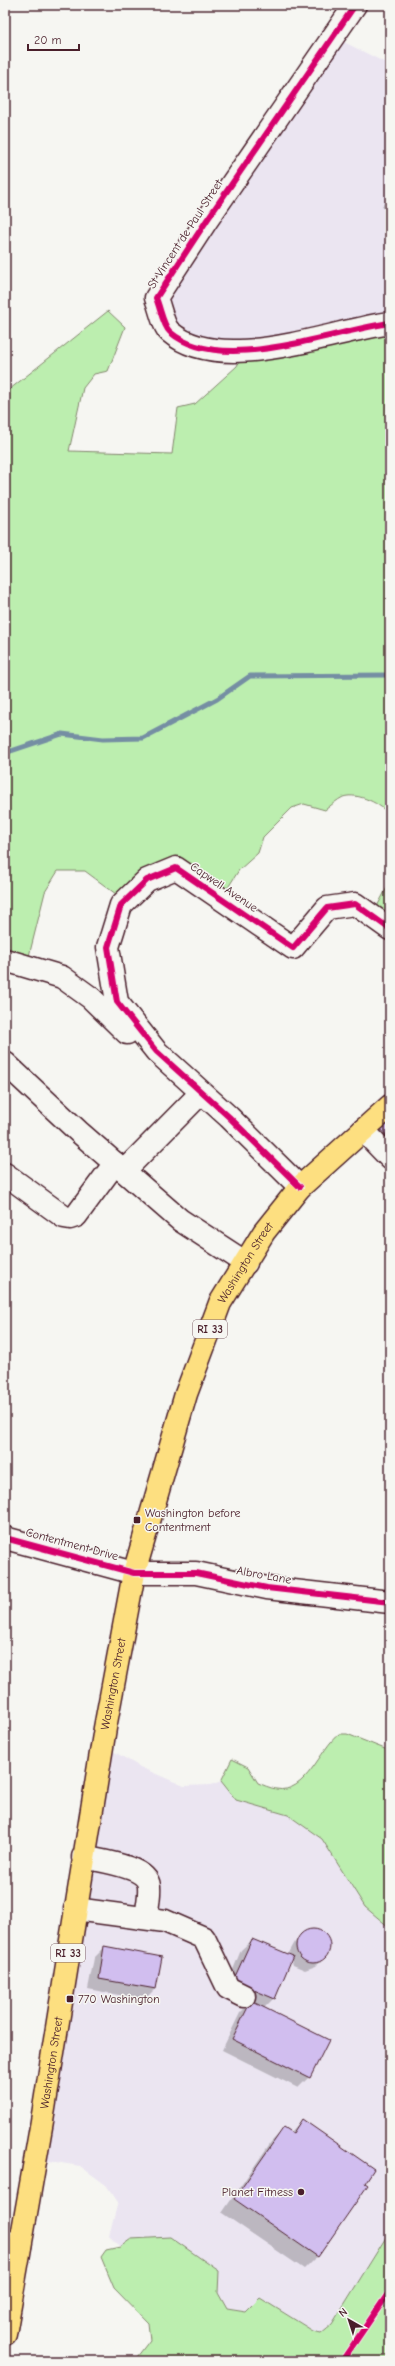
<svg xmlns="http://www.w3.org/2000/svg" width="395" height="2366" font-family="'Comic Neue',sans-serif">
  <rect width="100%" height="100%" fill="#f6f6f2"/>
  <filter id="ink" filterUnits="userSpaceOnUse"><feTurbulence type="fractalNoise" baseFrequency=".025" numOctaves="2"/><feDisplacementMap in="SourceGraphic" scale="8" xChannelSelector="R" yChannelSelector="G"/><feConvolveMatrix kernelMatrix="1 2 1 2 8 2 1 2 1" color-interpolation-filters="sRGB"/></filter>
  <g filter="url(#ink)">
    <g fill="#ebe5f1">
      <polygon points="338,39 390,65 390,322 246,350 177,336 159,292"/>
      <polygon points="108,1748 140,1767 184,1786 211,1785 221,1781 236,1800 288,1815 322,1839 365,1907 390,1928 390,2231 332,2324 321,2333 313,2331 260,2298 246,2312 227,2309 218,2293 131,2239 120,2247 109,2236 118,2202 106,2185 80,2166 37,2159"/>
    </g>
    <g fill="#bceeaf" stroke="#83866d">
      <path d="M108 311 125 327 108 371 94 374 83 388 69 451 172 454 178 408 195 404 237 366 243 354 390 322V816C382 804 358 792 343 797 337 800 330 806 325 810L304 804 292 808 263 837 258 853 239 870 224 894 175 867 124 900 85 871H58L45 892 27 964 5 966V393Z"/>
      <polygon points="390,882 390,919 373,914"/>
      <path d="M339 1734H347L390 1751V1928L365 1907 322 1839 288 1815 236 1800 221 1781 232 1759 248 1767 258 1783C263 1785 270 1788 276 1789 306 1795 320 1748 339 1734Z"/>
      <polygon points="390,2231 390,2361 134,2361 150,2340 148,2323 114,2288 101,2257 106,2250 120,2247 131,2239 170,2237 219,2271 218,2293 227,2309 246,2312 260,2298 313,2331 321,2333 332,2324"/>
    </g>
    <g fill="#0003">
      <polygon points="390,190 390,211 382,207"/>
      <polygon points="390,278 390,287 387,286"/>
      <polygon points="390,1117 390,1161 368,1137"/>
      <polygon points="314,1930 325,1935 329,1947 324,1958 316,1966 305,1970 293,1965 291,1958 274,1998 263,2009 309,2077 298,2088 222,2050 240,2013 250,2003 224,1992 241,1950 252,1940 290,1956 289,1953 295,1942 302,1934"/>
      <polygon points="105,1947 161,1958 155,1989 144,2000 88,1989 94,1958"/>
      <polygon points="302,2120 317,2256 304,2269 222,2213 271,2142 284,2129 290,2133"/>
    </g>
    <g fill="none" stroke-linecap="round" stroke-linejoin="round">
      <polyline stroke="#758ea3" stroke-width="5" points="5,753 62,734 103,739 143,738 217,699 250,676 390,675"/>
    </g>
    <g fill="#d1beef" stroke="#4a1f2b">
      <polygon points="390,1115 390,1139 378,1126"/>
      <circle cx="313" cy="1946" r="17"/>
      <polygon points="252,1939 293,1956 275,1999 233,1981"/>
      <polygon points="104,1946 162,1957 156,1989 99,1979"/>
      <polygon points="251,2001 329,2040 310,2078 232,2039"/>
      <polygon points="302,2119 374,2169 365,2183 368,2185 318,2257 234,2199 284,2127 293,2133"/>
    </g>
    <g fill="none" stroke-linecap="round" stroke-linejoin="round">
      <g stroke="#4a1f2b" stroke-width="25">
        <g id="minor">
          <path d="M355 5 207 220 156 298C160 307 163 326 170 332 221 376 330 331 390 323"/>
          <polyline points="5,960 62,977 91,998 127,1033"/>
          <polyline points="5,1063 79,1132 180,1220 246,1263"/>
          <polyline points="363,1130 390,1158"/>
          <polyline points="124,1171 201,1093"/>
          <polyline points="5,1174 64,1217 70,1218 76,1216 115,1163"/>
          <polyline points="300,1187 229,1117 156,1051 117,1002 108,947 121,905 147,880 176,868 293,948 327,908 355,904 390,929"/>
          <polyline points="5,1538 134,1573 196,1573 267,1588 390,1602"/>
          <path d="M83 1857C99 1861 147 1866 149 1886 150 1896 147 1908 146 1918"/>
          <polyline points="75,1909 165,1921 204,1938 228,1988 244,1996"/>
          <polyline points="5,2241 20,2246"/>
        </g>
      </g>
      <g stroke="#4a1f2b" stroke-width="25">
        <g id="major">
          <path id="s1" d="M5 2334 42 2121 105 1728 134 1573 186 1394 220 1303 264 1232 300 1187 390 1106"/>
        </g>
      </g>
      <use href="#minor" stroke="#f6f6f2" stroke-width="22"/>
      <use href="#major" stroke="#fddf80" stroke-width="22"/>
      <g stroke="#f6f6f2" stroke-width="8">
        <g id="cycleway">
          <path d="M355 5 207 220 156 298C160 307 163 326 170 332 221 376 330 331 390 323"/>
          <polyline points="300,1187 229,1117 156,1051 117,1002 108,947 121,905 147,880 176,868 293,948 327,908 355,904 390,929"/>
          <polyline points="5,1538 134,1573 196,1573 267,1588 390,1602"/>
          <polyline points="342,2361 390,2291"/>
        </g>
      </g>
      <use href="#cycleway" stroke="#d6006c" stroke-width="6"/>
    </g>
  </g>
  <g fill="#4a1f2b" stroke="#f6f6f2" stroke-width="1.5">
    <rect x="133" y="1516" width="8" height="8" rx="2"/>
    <rect x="66" y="1995" width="8" height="8" rx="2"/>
    <circle cx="301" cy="2192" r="4"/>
  </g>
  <g text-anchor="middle" stroke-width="3" stroke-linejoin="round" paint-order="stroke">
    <g fill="#f6f6f2" stroke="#7e6067" stroke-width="1">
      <rect x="193" y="1320" width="34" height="18" rx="3"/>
      <rect x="51" y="1944" width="34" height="18" rx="3"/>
    </g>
    <g font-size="11" font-weight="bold" fill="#4a1f2b">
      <text x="210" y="1333">RI 33</text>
      <text x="68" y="1957">RI 33</text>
    </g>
    <g font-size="12" fill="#4a1f2b" stroke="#f6f6f2">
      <text transform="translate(185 234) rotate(-57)" y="4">St Vincent de Paul Street</text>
      <text transform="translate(224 887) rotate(34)" y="4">Capwell Avenue</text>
      <text dy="4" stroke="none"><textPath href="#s1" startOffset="1103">Washington Street</textPath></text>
      <text transform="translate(72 1544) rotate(15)" y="4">Contentment Drive</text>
      <text transform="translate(264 1575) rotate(10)" y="4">Albro Lane</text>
      <text dy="4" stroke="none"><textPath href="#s1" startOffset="659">Washington Street</textPath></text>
      <text dy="4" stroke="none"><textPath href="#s1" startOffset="275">Washington Street</textPath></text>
    </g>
    <g font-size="12" fill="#4a1f2b" stroke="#f6f6f2" text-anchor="start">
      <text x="145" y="1517">Washington before<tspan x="145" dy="14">Contentment</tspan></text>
      <text x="78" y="2003">770 Washington</text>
      <text x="293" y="2196" text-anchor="end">Planet Fitness</text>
    </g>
  </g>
  <rect width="395" height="2366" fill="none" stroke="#f6f6f2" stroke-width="20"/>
  <rect x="10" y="10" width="375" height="2346" fill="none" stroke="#4a1f2b" stroke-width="1.5" filter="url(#ink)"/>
  <g transform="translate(349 2320) rotate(321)" stroke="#f6f6f2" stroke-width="3" paint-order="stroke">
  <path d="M0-3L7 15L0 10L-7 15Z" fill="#4a1f2b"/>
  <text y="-6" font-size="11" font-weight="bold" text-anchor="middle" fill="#4a1f2b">N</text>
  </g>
  <path d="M28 44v6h51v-6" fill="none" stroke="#4a1f2b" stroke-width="2"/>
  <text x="34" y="44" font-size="12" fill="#4a1f2b" stroke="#f6f6f2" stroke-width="3" paint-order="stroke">20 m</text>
</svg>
